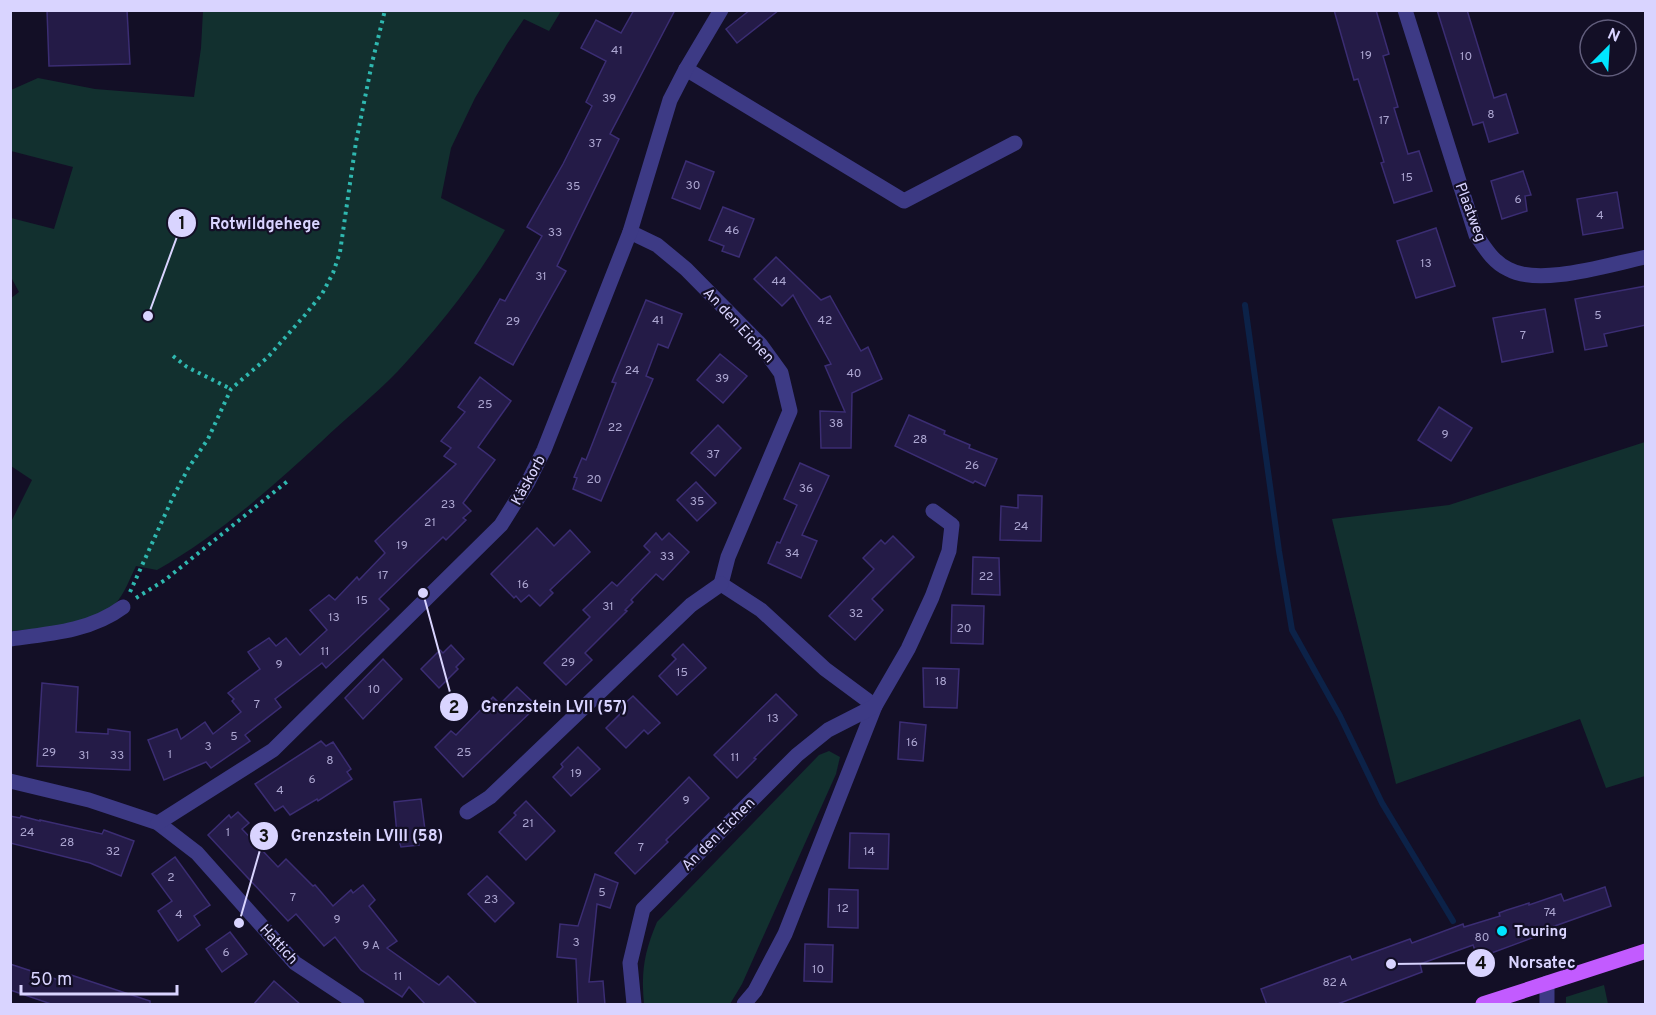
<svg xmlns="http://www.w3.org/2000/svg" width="1656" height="1015" font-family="Overpass,sans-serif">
  <rect width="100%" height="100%" fill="#130f26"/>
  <g fill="#12302f">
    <path d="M203 11H561L549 31 524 19 507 44 475 98 451 148 441 198 505 230C476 281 438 328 398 371 374 396 346 418 321 442 270 489 217 536 157 570L136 566C130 578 124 595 115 604 94 624 39 629 11 631V522L32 480 11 466 10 299 19 292 11 277V218L54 229 73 167 11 151V90L38 78 95 89 194 97 201 48Z"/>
    <polygon points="1645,442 1645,776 1606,788 1580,719 1396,784 1332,519 1449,505"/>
    <path d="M829 751 840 757 836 774 742 984 730 1004H644C641 971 644 953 657 922L819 755Z"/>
    <polygon points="1604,985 1608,1004 1566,1004 1566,997"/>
  </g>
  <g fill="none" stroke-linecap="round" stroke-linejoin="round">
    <polyline stroke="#0c2248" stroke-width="6" points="1245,305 1279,551 1292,630 1340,716 1382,803 1453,921"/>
  </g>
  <g fill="#241b47" stroke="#3b2d73" stroke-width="1.5">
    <polygon points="47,10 127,10 130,64 49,66"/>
    <polygon points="634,10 675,10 610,134 619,139 557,266 566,271 513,365 475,343 500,299 505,301 542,236 527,227 563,164 592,106 586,102 606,61 581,48 596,20 621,33"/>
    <polygon points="750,10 779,10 737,43 726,29"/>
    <polygon points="1334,10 1376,10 1389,54 1383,56 1398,107 1394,108 1408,154 1419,151 1432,191 1394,203 1381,163 1384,162 1358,79 1354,80"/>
    <polygon points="1437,10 1467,10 1494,98 1506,94 1518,133 1489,142 1483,122 1473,125"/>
    <polygon points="686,161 714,172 700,209 672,198"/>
    <polygon points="1523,171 1531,195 1525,196 1527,211 1502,219 1491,181"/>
    <polygon points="1617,192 1623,228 1583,235 1577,199"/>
    <polygon points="723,207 754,219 739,257 722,251 724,246 709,240"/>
    <polygon points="1436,228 1455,286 1416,298 1397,241"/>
    <polygon points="776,257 821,300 830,296 861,351 868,347 882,379 852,393 851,448 821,448 820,411 845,412 825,366 831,364 793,295 782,306 754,279"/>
    <polygon points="1646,286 1646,325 1604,334 1607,346 1585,350 1575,299"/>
    <polygon points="646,300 682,314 668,348 658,344 646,376 653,379 601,501 573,489 577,478 574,477 582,458 586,460 616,383 612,382"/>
    <polygon points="1545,309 1553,352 1502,362 1493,318"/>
    <polygon points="720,354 747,376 723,403 697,380"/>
    <polygon points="480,377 511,401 478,447 495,460 463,503 471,511 463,518 466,520 446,540 443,537 420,559 379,599 389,609 347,649 326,668 322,663 275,699 281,707 245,735 250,741 211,768 206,762 164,780 148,740 177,729 181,739 205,722 213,734 241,712 232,701 234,699 228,693 260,669 248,652 269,638 276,646 286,638 300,655 327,630 310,610 329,595 335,600 357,577 359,580 385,553 375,541 456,464 444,456 451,448 441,441 465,412 458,407"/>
    <polygon points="1439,407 1472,428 1451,461 1418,440"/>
    <polygon points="909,415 945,431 944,434 970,445 969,448 997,459 985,486 975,481 973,483 895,446"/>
    <polygon points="718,425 741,448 715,476 691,453"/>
    <polygon points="800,463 829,476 802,535 817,541 801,578 768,563 777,542 780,543 797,505 784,499"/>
    <polygon points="696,482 716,503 697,521 677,500"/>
    <polygon points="1018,495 1042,496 1041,541 1000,540 1001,506 1018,508"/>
    <polygon points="537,528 554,546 570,530 590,552 550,590 553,593 540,606 529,595 521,602 516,596 514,598 491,574"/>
    <polygon points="656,533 662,540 669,533 689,552 663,580 656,574 631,600 633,602 625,610 627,611 585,653 592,660 566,685 544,663 590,617 583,610 612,582 617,586 650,552 644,546"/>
    <polygon points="893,536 914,557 872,599 883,610 855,640 829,616 874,569 863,558 881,540 885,544"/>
    <polygon points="973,557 999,558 1000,595 972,594"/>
    <polygon points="952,605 984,606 983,644 951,643"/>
    <polygon points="683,644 706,668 677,695 659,676 676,659 672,655"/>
    <polygon points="451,645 464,659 456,667 458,669 439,688 421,669 440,650 443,653"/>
    <polygon points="383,659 402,679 363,719 345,698"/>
    <polygon points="923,668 959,669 957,708 924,707"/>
    <polygon points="42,683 78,687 76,732 108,734 108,729 130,732 130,770 37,766"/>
    <polygon points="517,687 537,706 463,777 435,747 451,731 456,735 493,697 500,704"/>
    <polygon points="776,694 797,715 754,758 756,759 737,778 714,755"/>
    <polygon points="633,696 660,723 648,734 644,730 626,748 606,728 624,710 621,707"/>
    <polygon points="900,722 926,725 923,761 898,759"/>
    <polygon points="321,741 326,746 333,742 351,769 347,772 352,779 318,801 317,799 290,815 283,806 275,811 255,784"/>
    <polygon points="578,747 600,769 571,796 553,777 563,767 561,764"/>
    <polygon points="689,777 709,798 666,840 668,842 635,874 615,853"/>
    <polygon points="421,799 425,830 417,831 419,845 401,847 397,834 394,802"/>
    <polygon points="526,801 555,831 526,860 499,832 516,815 514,813"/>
    <polygon points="238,812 249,823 242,829 278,867 286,859 313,886 315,885 333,906 351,890 353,893 363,885 375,900 369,906 397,941 387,948 439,985 448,976 478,1005 426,1005 409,987 402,997 361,970 335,937 324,946 296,914 288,921 208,835 229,815 231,818"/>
    <polygon points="10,816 20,818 21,816 40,821 40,820 102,834 104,830 134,841 121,876 90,863 10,843"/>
    <polygon points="850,833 889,834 888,869 849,868"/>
    <polygon points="175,857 210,905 194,916 200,925 178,941 158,911 172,901 152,874"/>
    <polygon points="595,874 618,883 610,908 597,904 589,982 603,981 605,1005 578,1005 576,959 557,957 560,924 578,926"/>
    <polygon points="487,876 514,903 495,922 468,894"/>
    <polygon points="1605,887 1611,906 1538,932 1540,935 1478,958 1473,945 1420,964 1422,972 1335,1005 1267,1005 1261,989 1350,956 1352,960 1410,939 1412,943 1463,924 1464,927 1500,916 1499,913 1507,910 1529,903 1529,905 1561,894 1564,901"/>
    <polygon points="829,889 858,890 858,928 828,927"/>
    <polygon points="230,932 247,954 222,972 206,949"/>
    <polygon points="805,944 833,945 832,982 804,981"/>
    <polygon points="10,964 68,983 71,975 150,1001 150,1005 54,1005 10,990"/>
    <polygon points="274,981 301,1005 253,1005"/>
  </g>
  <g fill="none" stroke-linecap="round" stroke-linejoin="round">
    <g stroke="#2fb8b0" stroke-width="4" stroke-dasharray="3 4.5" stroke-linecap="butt">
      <polyline points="173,356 187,367 231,389"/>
      <polyline points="130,592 173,497 189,467 208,439 231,389 268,357 305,315 322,294 333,273 340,252 356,142 372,63 385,10"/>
      <polyline points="136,598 165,580 289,480"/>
    </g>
    <g stroke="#3d3a85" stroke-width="15">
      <path d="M1405 10 1476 235C1485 248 1493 262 1508 269 1540 287 1610 264 1646 257"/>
      <polyline points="686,69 904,201 1015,143"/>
      <polyline points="630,232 657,245 686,269 760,344 781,373 790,411 728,557 721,584 761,610 825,669 875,706 785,934 755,991 744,1004"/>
      <path d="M10 639C49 634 91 631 123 607"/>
      <polyline points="10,781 89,800 158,823 197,853 295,963 357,1004"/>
      <polyline points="467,812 490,797 691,605 721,584"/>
      <polyline points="158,823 273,750 501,525 528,482 544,450 630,232 670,100 686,69 721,10"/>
      <polyline points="634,1004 630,963 643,909 797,755 828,730 875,706 908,649 932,597 949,551 952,525 933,511"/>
      <polyline points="1547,1004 1547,983"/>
    </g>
    <polyline stroke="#c25bff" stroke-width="15" points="1483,1004 1646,951"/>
  </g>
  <circle fill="#00e5ff" stroke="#130f26" stroke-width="2" cx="1502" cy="931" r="6"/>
  <g text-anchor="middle" stroke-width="4.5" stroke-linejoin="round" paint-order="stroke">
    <g font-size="12" fill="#aca6d1">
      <text x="617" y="54">41</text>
      <text x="1366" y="59">19</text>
      <text x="1466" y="60">10</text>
      <text x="609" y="102">39</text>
      <text x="1491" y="118">8</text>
      <text x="1384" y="124">17</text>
      <text x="595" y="147">37</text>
      <text x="1407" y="181">15</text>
      <text x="693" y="189">30</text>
      <text x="573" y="190">35</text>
      <text x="1518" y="203">6</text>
      <text x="1600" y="219">4</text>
      <text x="732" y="234">46</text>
      <text x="555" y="236">33</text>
      <text x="1426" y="267">13</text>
      <text x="541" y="280">31</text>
      <text x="779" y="285">44</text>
      <text x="1598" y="319">5</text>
      <text x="658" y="324">41</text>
      <text x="825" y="324">42</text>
      <text x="513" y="325">29</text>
      <text x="1523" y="339">7</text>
      <text x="632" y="374">24</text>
      <text x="854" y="377">40</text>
      <text x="722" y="382">39</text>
      <text x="485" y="408">25</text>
      <text x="836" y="427">38</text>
      <text x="615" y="431">22</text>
      <text x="1445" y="438">9</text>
      <text x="920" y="443">28</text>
      <text x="713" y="458">37</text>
      <text x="972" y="469">26</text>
      <text x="594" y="483">20</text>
      <text x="806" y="492">36</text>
      <text x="697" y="505">35</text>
      <text x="448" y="508">23</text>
      <text x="430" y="526">21</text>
      <text x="1021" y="530">24</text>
      <text x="402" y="549">19</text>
      <text x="792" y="557">34</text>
      <text x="667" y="560">33</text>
      <text x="383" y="579">17</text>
      <text x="986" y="580">22</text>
      <text x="523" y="588">16</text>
      <text x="362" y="604">15</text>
      <text x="608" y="610">31</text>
      <text x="856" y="617">32</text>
      <text x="334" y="621">13</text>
      <text x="964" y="632">20</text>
      <text x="325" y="655">11</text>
      <text x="568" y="666">29</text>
      <text x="279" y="668">9</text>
      <text x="682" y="676">15</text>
      <text x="941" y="685">18</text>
      <text x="374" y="693">10</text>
      <text x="257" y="708">7</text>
      <text x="773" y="722">13</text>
      <text x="234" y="740">5</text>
      <text x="912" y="746">16</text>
      <text x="208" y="750">3</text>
      <text x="49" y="756">29</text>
      <text x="464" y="756">25</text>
      <text x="170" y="758">1</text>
      <text x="84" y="759">31</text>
      <text x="117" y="759">33</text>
      <text x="735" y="761">11</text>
      <text x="330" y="764">8</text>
      <text x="576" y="777">19</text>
      <text x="312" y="783">6</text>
      <text x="280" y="794">4</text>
      <text x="686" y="804">9</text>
      <text x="528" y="827">21</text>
      <text x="27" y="836">24</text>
      <text x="228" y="836">1</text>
      <text x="67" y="846">28</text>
      <text x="641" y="851">7</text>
      <text x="113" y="855">32</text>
      <text x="869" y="855">14</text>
      <text x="171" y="881">2</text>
      <text x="602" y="896">5</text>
      <text x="293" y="901">7</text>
      <text x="491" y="903">23</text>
      <text x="843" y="912">12</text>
      <text x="1550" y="916">74</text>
      <text x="179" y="918">4</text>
      <text x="337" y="923">9</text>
      <text x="1482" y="941">80</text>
      <text x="576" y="946">3</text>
      <text x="371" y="949">9 A</text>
      <text x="226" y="956">6</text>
      <text x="818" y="973">10</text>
      <text x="398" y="980">11</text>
      <text x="1335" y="986">82 A</text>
    </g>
    <g font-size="15" fill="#d9d4ff" stroke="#130f26">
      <text transform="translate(1471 212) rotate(69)" y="5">Plaatweg</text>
      <text transform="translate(739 325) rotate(47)" y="5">An den Eichen</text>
      <text transform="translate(528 480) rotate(-61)" y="5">Käskorb</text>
      <text transform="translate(718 834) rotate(-45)" y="5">An den Eichen</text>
      <text transform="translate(279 944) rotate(47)" y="5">Hattich</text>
    </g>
    <g font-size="15" font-weight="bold" fill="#d9d4ff" stroke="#130f26" text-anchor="start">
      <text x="1514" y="936">Touring</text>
    </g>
  </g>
  <path fill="none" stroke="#d9d4ff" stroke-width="2" d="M148 316L182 223M423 593L454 707M239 923L264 836M1391 964L1481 963"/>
  <g fill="#d9d4ff" stroke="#130f26" stroke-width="2">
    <circle cx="148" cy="316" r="6"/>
    <circle cx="423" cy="593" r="6"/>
    <circle cx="239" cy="923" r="6"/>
    <circle cx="1391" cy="964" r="6"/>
    <circle cx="182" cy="223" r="15"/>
    <circle cx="454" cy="707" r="15"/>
    <circle cx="264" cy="836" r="15"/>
    <circle cx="1481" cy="963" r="15"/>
  </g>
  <g font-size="18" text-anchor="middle" font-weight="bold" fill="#111">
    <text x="182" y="229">1</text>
    <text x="454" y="713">2</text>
    <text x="264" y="842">3</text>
    <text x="1481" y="969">4</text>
  </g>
  <g font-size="16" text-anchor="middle" font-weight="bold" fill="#d9d4ff" stroke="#130f26" stroke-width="4.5" stroke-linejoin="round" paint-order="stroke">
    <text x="265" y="229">Rotwildgehege</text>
    <text x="554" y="712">Grenzstein LVII (57)</text>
    <text x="367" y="841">Grenzstein LVIII (58)</text>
    <text x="1542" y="968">Norsatec</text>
  </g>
  <rect width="1656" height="1015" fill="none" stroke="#d9d4ff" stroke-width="24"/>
  <g transform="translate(1608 48) rotate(24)"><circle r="28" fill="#130f26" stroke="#625e7d" stroke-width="1.5"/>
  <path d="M0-4.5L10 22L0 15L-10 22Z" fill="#00e5ff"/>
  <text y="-9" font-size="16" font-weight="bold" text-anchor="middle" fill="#d9d4ff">N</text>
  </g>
  <path d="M21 985v9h156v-9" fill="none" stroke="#d9d4ff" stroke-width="3"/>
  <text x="30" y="985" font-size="18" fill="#d9d4ff" stroke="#130f26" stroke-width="4.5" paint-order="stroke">50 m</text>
</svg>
